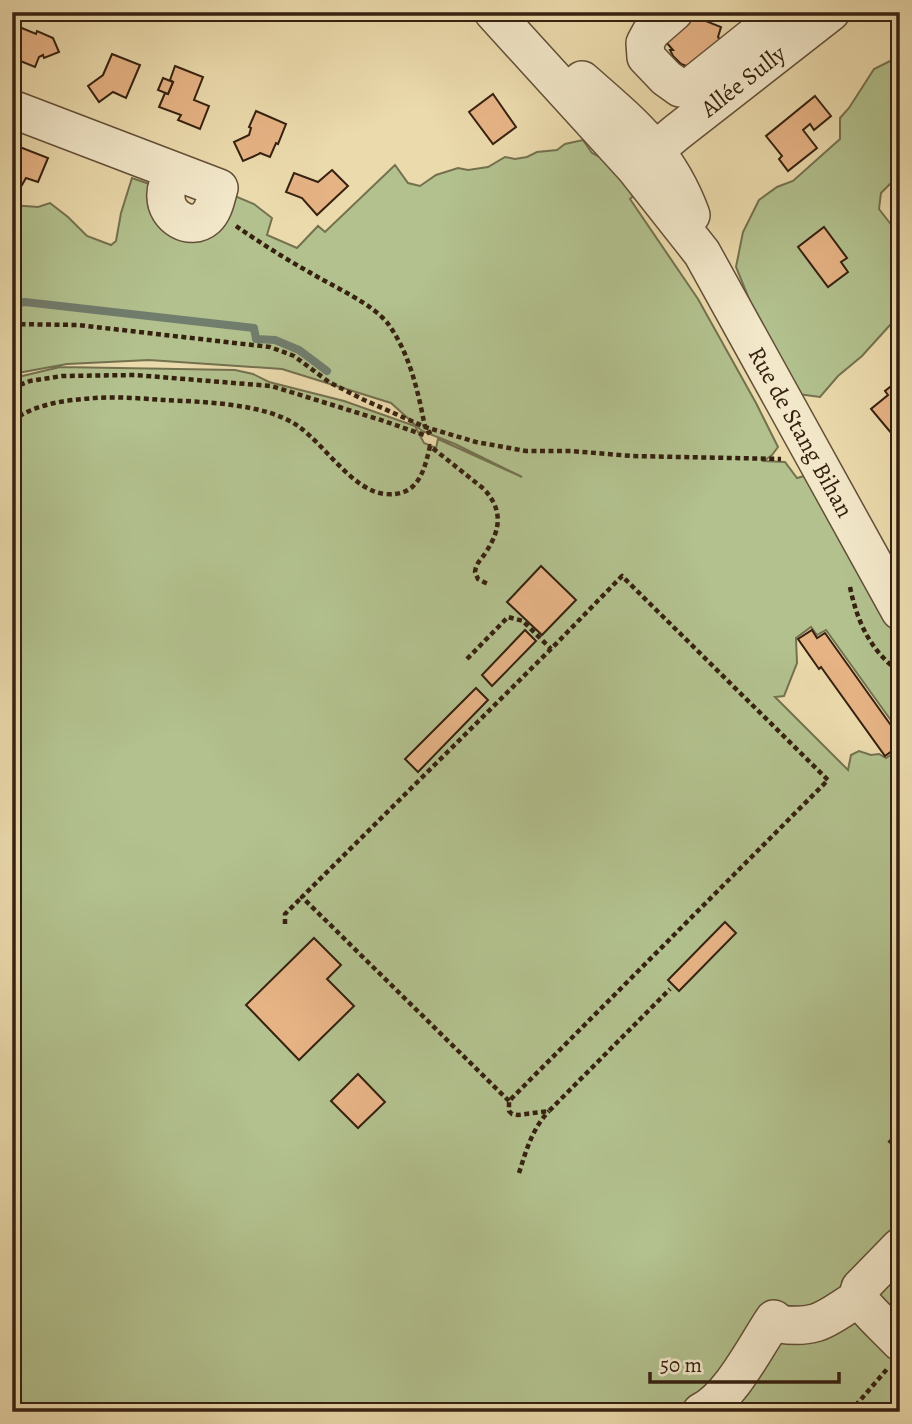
<svg xmlns="http://www.w3.org/2000/svg" width="912" height="1424" font-family="Alegreya,serif">
  <rect width="100%" height="100%" fill="#ebdaac"/>
  <filter id="stains"><feTurbulence type="fractalNoise" baseFrequency=".00286" numOctaves="4"/><feColorMatrix values="0 0 0 0 .2 0 0 0 0 .09 0 0 0 0 .02 0 0 0 .5 -.17"/></filter>
  <radialGradient id="worn" r=".72"><stop offset=".6" stop-color="#630" stop-opacity="0"/><stop offset="1" stop-color="#630" stop-opacity=".3"/></radialGradient>
  <g fill="#b2c18e" stroke="#74714f" stroke-width="2">
    <polygon points="892,60 900,61 900,172 899,175 881,193 879,209 900,236 900,314 862,356 838,376 820,397 798,394 776,365 736,267 743,232 759,200 777,187 793,181 840,139 840,118 849,108 874,69"/>
    <polygon points="583,140 592,153 604,159 636,194 630,199 698,299 756,403 778,447 772,455 764,461 785,462 797,478 808,475 900,626 900,733 826,630 817,635 811,627 796,638 797,663 784,696 775,697 848,770 851,755 859,751 871,755 879,754 886,758 900,749 900,1412 12,1412 12,380 18,377 60,367 235,370 253,374 269,382 344,401 415,426 424,443 436,448 438,439 522,477 455,444 422,431 391,403 282,369 149,360 67,364 12,374 12,205 38,207 50,203 68,217 87,236 111,245 116,241 121,213 132,178 158,187 167,223 235,196 254,204 272,218 267,235 297,248 318,226 325,232 395,165 408,183 420,186 436,175 458,168 468,170 488,167 505,157 515,159 527,157 537,152 557,150 565,144"/>
  </g>
  <g fill="none" stroke-linecap="round" stroke-linejoin="round">
    <polyline stroke="#717d6d" stroke-width="8" points="12,304 25,302 254,328 256,339 275,340 299,350 327,371"/>
  </g>
  <g fill="#e6b385" stroke="#362110" stroke-width="2">
    <polygon points="684,12 696,12 703,20 721,27 718,37 727,48 689,67 681,64 673,56 670,50 673,50 659,34"/>
    <polygon points="17,26 36,34 37,31 53,38 59,52 44,58 43,55 39,57 35,67 18,60 14,70 12,68 12,33"/>
    <polygon points="112,54 140,65 126,98 113,92 99,102 88,86 103,75"/>
    <polygon points="175,66 203,77 194,100 209,106 200,129 178,120 181,115 159,107 165,93 168,94 173,82 170,80"/>
    <polygon points="163,78 173,82 168,94 158,90"/>
    <polygon points="493,94 516,127 493,144 469,112"/>
    <polygon points="815,96 831,116 814,130 810,124 803,130 817,148 788,171 779,159 782,156 766,136"/>
    <polygon points="256,111 286,124 278,144 276,143 270,157 260,153 259,154 243,161 234,142 249,135 251,128 249,127"/>
    <polygon points="12,144 48,158 38,182 26,178 22,185 12,181"/>
    <polygon points="332,170 348,186 317,215 302,198 286,192 294,173 318,182"/>
    <polygon points="824,227 847,258 841,262 848,272 828,287 798,247"/>
    <polygon points="900,379 900,427 892,434 871,409 888,395 885,391"/>
    <polygon points="541,566 576,600 542,635 507,602"/>
    <polygon points="525,630 536,641 492,686 482,675"/>
    <polygon points="812,630 817,638 825,633 900,738 900,745 885,756 821,667 819,669 798,639"/>
    <polygon points="476,688 488,700 418,772 405,759"/>
    <polygon points="725,922 736,933 679,991 668,980"/>
    <polygon points="314,938 341,965 327,979 354,1006 299,1060 246,1005"/>
    <polygon points="358,1074 385,1102 358,1128 331,1101"/>
  </g>
  <g fill="none" stroke-linecap="round" stroke-linejoin="round">
    <g stroke="#634f37" stroke-width="40">
      <g id="minor">
        <polyline points="493,12 635,168 702,253 900,611"/>
        <polyline points="674,12 651,32 645,43 646,57 666,78 680,88 690,87 770,23"/>
        <path d="M582 80C631 123 668 152 691 215"/>
        <path d="M12 109 219 188C216 198 214 211 206 218 190 232 166 216 166 197 165 188 170 179 174 171"/>
        <polyline points="637,166 676,133 831,12"/>
        <path d="M900 1247 860 1288C859 1293 857 1294 860 1299 866 1310 890 1331 900 1342"/>
        <path d="M779 1324C820 1330 828 1316 859 1298"/>
        <path d="M701 1412C731 1397 755 1347 774 1319"/>
      </g>
    </g>
    <g stroke="#362110" stroke-width="4.5" stroke-dasharray="5 3.5" stroke-linecap="butt">
      <path d="M236 226C259 242 284 258 309 272 332 286 374 304 389 325 410 355 418 391 425 427"/>
      <polyline points="12,324 78,325 270,347 294,356 329,382 362,399 425,427 476,442 526,451 571,451 632,456 781,459"/>
      <polyline points="12,388 30,381 62,376 135,375 271,386 381,420 424,435 434,430"/>
      <path d="M12 421C32 406 59 401 83 399 110 396 137 398 163 400 203 402 265 403 298 426 325 445 353 491 385 494 418 497 424 472 430 446L484 489C503 510 501 529 486 552 481 560 476 563 475 572L478 579 488 584"/>
      <path d="M850 587C857 621 870 651 900 672"/>
      <polyline points="467,659 508,617 523,621 551,649"/>
      <polyline points="285,924 285,914 302,897"/>
      <polyline points="509,1101 302,897 551,649 622,576 828,780 509,1101 509,1111 512,1114 518,1115 549,1111 670,989"/>
      <polyline points="889,1140 900,1150"/>
      <path d="M519 1173C526 1151 532 1129 549 1111"/>
      <polyline points="855,1405 862,1412"/>
      <polyline points="850,1412 888,1368"/>
      <polyline points="897,1412 896,1406 900,1401"/>
    </g>
    <use href="#minor" stroke="#f2e7c9" stroke-width="37"/>
  </g>
  <g text-anchor="middle" stroke-width="5" stroke-linejoin="round" paint-order="stroke">
    <g font-size="24" fill="#362110" stroke="#f2e7c9">
      <text transform="translate(743 81) rotate(-38)" y="8">Allée Sully</text>
      <text transform="translate(801 432) rotate(61)" y="8">Rue de Stang Bihan</text>
    </g>
  </g>
  <rect width="912" height="1424" fill="none" stroke="#ebdaac" stroke-width="42"/>
  <rect x="14" y="14" width="884" height="1396" fill="none" stroke="#362110" stroke-width="3.5"/>
  <rect x="21" y="21" width="870" height="1382" fill="none" stroke="#362110" stroke-width="2"/>
  <path d="M650 1372v10h189v-10" fill="none" stroke="#362110" stroke-width="3.5"/>
  <text x="660" y="1372" font-size="21" fill="#362110" stroke="#f2e7c9" stroke-width="5" paint-order="stroke">50 m</text>
  <rect width="100%" height="100%" filter="url(#stains)"/>
  <rect width="100%" height="100%" fill="url(#worn)"/>
</svg>
